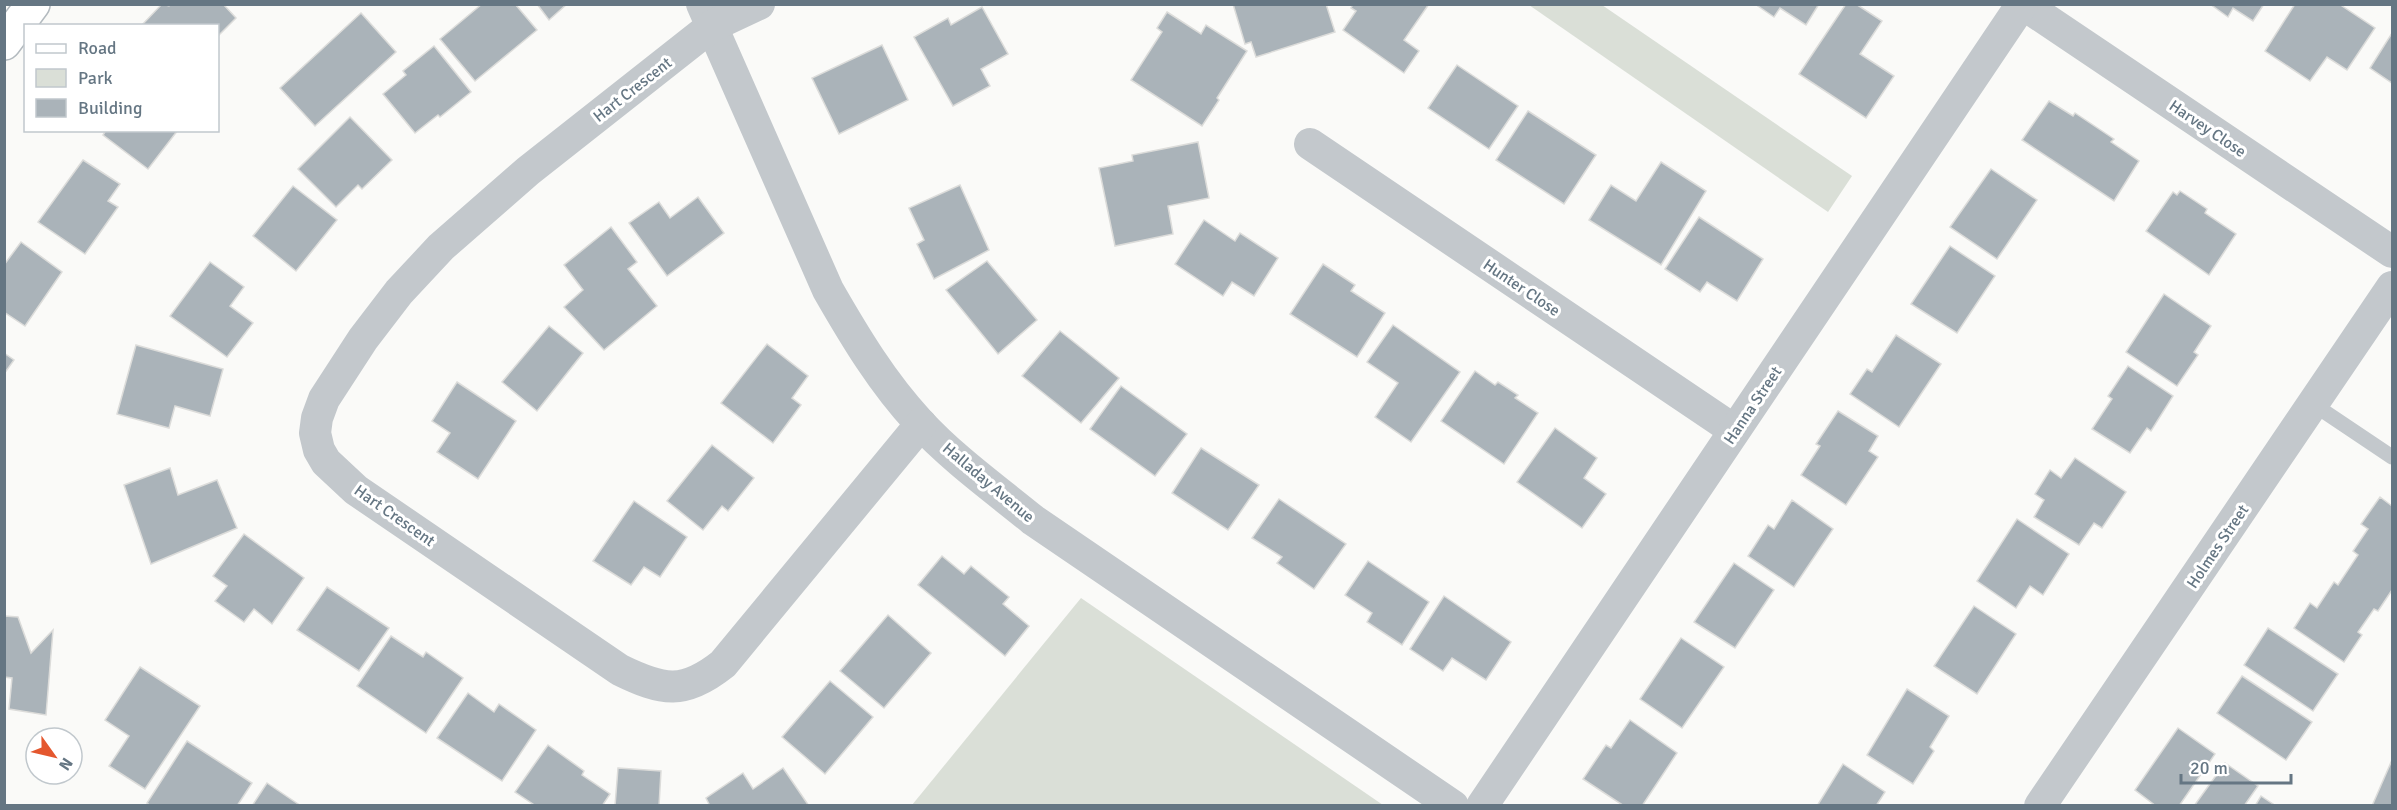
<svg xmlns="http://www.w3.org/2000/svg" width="2397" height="810" font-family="Signika,sans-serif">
  <rect width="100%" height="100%" fill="#fafaf8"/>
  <g fill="#dadfd7">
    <polygon points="1529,5 1602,5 1852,176 1828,212"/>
    <polygon points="1081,598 1383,805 912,805"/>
  </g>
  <g fill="#aab3b9" stroke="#dcdcda" stroke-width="1.5">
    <polygon points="162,4 169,6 171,4 223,4 236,18 218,36 218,26 141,26"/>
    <polygon points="482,4 515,4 537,30 475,81 440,39"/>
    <polygon points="537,4 567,4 549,20"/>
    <polygon points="1233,4 1326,4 1335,32 1256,57 1251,42 1245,44"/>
    <polygon points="1353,4 1429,4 1404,40 1419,51 1404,73 1343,30 1356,11 1351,8"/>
    <polygon points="1755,4 1819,4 1806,25 1780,8 1774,17"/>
    <polygon points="1846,4 1856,4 1882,21 1860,54 1894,76 1866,118 1799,74"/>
    <polygon points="2210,4 2264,4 2253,21 2233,8 2228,17"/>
    <polygon points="2295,4 2339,4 2375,28 2347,70 2327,57 2310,81 2265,51"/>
    <polygon points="982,7 1008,54 981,69 990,86 953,106 914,37 948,18 951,25"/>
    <polygon points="1167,12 1201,34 1206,25 1247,51 1217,98 1219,100 1202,126 1131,80 1162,32 1157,28"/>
    <polygon points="361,13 396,52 315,126 280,88"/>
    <polygon points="2392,33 2392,83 2370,68"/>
    <polygon points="882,45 908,100 839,134 812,78"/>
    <polygon points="434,46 471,92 440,117 438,115 415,133 383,94 406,75 403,71"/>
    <polygon points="1457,65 1518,106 1489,149 1428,108"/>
    <polygon points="2049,101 2073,116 2075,113 2114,139 2111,142 2139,161 2114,201 2022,140"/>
    <polygon points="1528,111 1596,155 1564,204 1496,160"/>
    <polygon points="350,117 392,160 362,189 358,185 336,207 298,169"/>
    <polygon points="106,130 178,130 148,169 103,135"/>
    <polygon points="1198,142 1209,198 1168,206 1173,234 1115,246 1099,168 1133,161 1132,155"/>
    <polygon points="83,160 120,184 108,201 118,207 85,254 38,222"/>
    <polygon points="1661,162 1706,191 1661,265 1589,220 1611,185 1636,201"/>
    <polygon points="1991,169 2037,200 1997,259 1950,227"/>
    <polygon points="960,185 989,250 934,279 917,244 924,240 909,208"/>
    <polygon points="293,186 337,220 296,271 253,236"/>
    <polygon points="2180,191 2207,209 2205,213 2236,234 2209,275 2146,231 2173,192 2177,195"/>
    <polygon points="698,197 724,233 667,276 629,223 659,202 670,218"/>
    <polygon points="1699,217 1763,259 1737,301 1707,282 1700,292 1665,269"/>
    <polygon points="1204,220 1235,241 1240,233 1278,258 1254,296 1232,282 1223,296 1175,264"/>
    <polygon points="611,227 637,262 628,269 657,306 604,350 564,307 583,290 564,265"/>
    <polygon points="21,242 62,272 25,326 4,312 4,265"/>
    <polygon points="1950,246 1995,276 1957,333 1911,304"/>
    <polygon points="987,261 1037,320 998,354 946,290"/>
    <polygon points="210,262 244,287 230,306 253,323 227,357 170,316"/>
    <polygon points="1323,264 1355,285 1351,291 1385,313 1357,357 1290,314"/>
    <polygon points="2164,294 2211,326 2194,352 2198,355 2177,386 2126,352"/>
    <polygon points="1393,325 1460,372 1411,442 1375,417 1398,383 1367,362"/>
    <polygon points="549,326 583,353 537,411 502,382"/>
    <polygon points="1060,331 1119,378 1081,423 1022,376"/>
    <polygon points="1896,335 1941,364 1899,427 1850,394 1867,369 1872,372"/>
    <polygon points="767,344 808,376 792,398 801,405 773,443 721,403"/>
    <polygon points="136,345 223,369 210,416 175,406 169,428 117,414"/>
    <polygon points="4,353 14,360 4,374"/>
    <polygon points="2128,366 2173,396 2151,431 2147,428 2130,453 2092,429 2112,399 2108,396"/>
    <polygon points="1475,371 1495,385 1498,382 1518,395 1515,398 1538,413 1504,464 1441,421"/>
    <polygon points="457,382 516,421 478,479 437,452 450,433 432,421"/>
    <polygon points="1121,386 1187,434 1155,476 1090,429"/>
    <polygon points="1838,411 1878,436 1869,451 1878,457 1846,505 1801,475 1820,446 1816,444"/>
    <polygon points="1555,428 1597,458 1584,478 1606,494 1582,528 1517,482"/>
    <polygon points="712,445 754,478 728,511 722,506 703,530 667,501"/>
    <polygon points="1201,448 1259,485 1228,530 1172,493"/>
    <polygon points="2075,458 2126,492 2102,528 2094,523 2079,545 2034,517 2044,500 2035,494 2050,470 2061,478"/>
    <polygon points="170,468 178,495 217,480 237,528 151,564 124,485"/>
    <polygon points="2380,497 2392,506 2392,590 2378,611 2374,609 2358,632 2362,635 2344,662 2294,628 2310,603 2317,608 2334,582 2338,585 2358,555 2353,551 2368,529 2361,524"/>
    <polygon points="1279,499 1346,544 1314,589 1277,563 1282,557 1252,538"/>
    <polygon points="1792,500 1833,529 1794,587 1748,556 1768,525 1774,529"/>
    <polygon points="634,501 687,537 660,577 644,567 631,585 593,561"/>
    <polygon points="2017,519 2069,554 2043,595 2030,586 2016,608 1977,581"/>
    <polygon points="244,534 304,578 272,624 254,609 244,622 215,601 227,586 213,576"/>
    <polygon points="942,556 964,574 971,566 1009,597 1003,604 1029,626 1005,656 918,585"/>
    <polygon points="1368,561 1429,602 1402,645 1367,622 1372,613 1345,595"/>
    <polygon points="1734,563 1774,590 1735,648 1694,622"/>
    <polygon points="327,587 389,628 359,671 297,630"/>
    <polygon points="1444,596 1511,642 1486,680 1452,658 1443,671 1410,649"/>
    <polygon points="1974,606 2016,634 1977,694 1934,666"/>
    <polygon points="888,615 931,653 884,708 840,671"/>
    <polygon points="4,616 18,617 31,653 53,630 46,715 9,709 12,678 4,677"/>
    <polygon points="2268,628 2338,674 2313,711 2244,665"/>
    <polygon points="391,636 423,657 426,652 463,678 426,733 357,686"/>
    <polygon points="1681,638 1724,667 1682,728 1640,699"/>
    <polygon points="140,667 200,706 145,789 109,766 129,736 105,720"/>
    <polygon points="2242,676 2312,722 2286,760 2217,713"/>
    <polygon points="830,681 873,717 825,774 782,737"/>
    <polygon points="1907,689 1949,716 1930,747 1934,751 1913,784 1867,755"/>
    <polygon points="468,693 494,712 499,704 536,730 502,781 437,738"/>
    <polygon points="1630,720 1677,753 1642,806 1624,806 1583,779 1606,745 1611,748"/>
    <polygon points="2178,728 2215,754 2179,806 2156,806 2135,790"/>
    <polygon points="187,741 252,783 237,806 151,806 147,803"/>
    <polygon points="548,745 584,771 582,775 610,794 602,806 536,806 515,792"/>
    <polygon points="2392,760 2392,806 2372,806"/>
    <polygon points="2225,763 2258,786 2244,806 2194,806"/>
    <polygon points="1843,764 1885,792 1876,806 1817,806"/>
    <polygon points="618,768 661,771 659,806 615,806"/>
    <polygon points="783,768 809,806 710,806 706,798 743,773 753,789"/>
    <polygon points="267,783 301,806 252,806"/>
    <polygon points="2261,796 2276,806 2255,806"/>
  </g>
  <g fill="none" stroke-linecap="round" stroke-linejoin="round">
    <g stroke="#b3babf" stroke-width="36">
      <polyline id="secondary" points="4,43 33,4"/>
    </g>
    <polyline stroke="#c3c8cc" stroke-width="15" points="2313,404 2392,457"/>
    <g stroke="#c3c8cc" stroke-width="32">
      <path d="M702 4 828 290C855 337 882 382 919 422 952 458 995 489 1033 520L1453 806"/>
      <path d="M759 4 712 26 528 171 441 247 399 292 363 339 324 399 317 418 315 433 319 450 326 462 356 490 620 670C663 691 684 695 723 664L921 424"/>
      <polyline points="2023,4 2392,252"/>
      <polyline points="1310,144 1734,430"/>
      <polyline points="1482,806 2022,4"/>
      <polyline points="2040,806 2392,287"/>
    </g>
    <use href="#secondary" stroke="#fff" stroke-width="33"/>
  </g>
  <g text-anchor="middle" stroke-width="6" stroke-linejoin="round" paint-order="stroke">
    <g font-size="16" fill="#657683" stroke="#fff">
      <text transform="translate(632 89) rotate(-38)" y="6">Hart Crescent</text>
      <text transform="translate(2208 128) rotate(34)" y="6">Harvey Close</text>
      <text transform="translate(1522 287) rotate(34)" y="6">Hunter Close</text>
      <text transform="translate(1752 405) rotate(-56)" y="6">Hanna Street</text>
      <text transform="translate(989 482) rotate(40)" y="6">Halladay Avenue</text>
      <text transform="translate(395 515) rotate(35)" y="6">Hart Crescent</text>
      <text transform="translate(2217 546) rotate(-56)" y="6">Holmes Street</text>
    </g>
  </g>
  <rect width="2397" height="810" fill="none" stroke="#657683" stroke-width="12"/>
  <rect x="24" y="24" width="195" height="108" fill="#ffffff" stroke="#c1c8cd" stroke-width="1.5"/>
  <rect x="36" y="44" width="30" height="9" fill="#ffffff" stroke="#c1c8cd" stroke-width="1.5"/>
  <text x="78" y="54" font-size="18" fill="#657683">Road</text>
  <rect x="36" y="69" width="30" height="18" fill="#dadfd7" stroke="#c1c8cd" stroke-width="1.5"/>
  <text x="78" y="84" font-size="18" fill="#657683">Park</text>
  <rect x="36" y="99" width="30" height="18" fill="#aab3b9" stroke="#c1c8cd" stroke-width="1.5"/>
  <text x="78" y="114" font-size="18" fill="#657683">Building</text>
  <g transform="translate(54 756) rotate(124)"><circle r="28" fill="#ffffff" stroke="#c1c8cd" stroke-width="1.5"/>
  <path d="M0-4.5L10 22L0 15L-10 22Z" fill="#e4572e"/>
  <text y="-9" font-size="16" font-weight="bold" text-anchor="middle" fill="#657683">N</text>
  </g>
  <path d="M2181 774v9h110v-9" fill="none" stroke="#657683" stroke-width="3"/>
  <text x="2190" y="774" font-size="18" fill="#657683" stroke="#ffffff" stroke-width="4.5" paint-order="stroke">20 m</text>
</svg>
